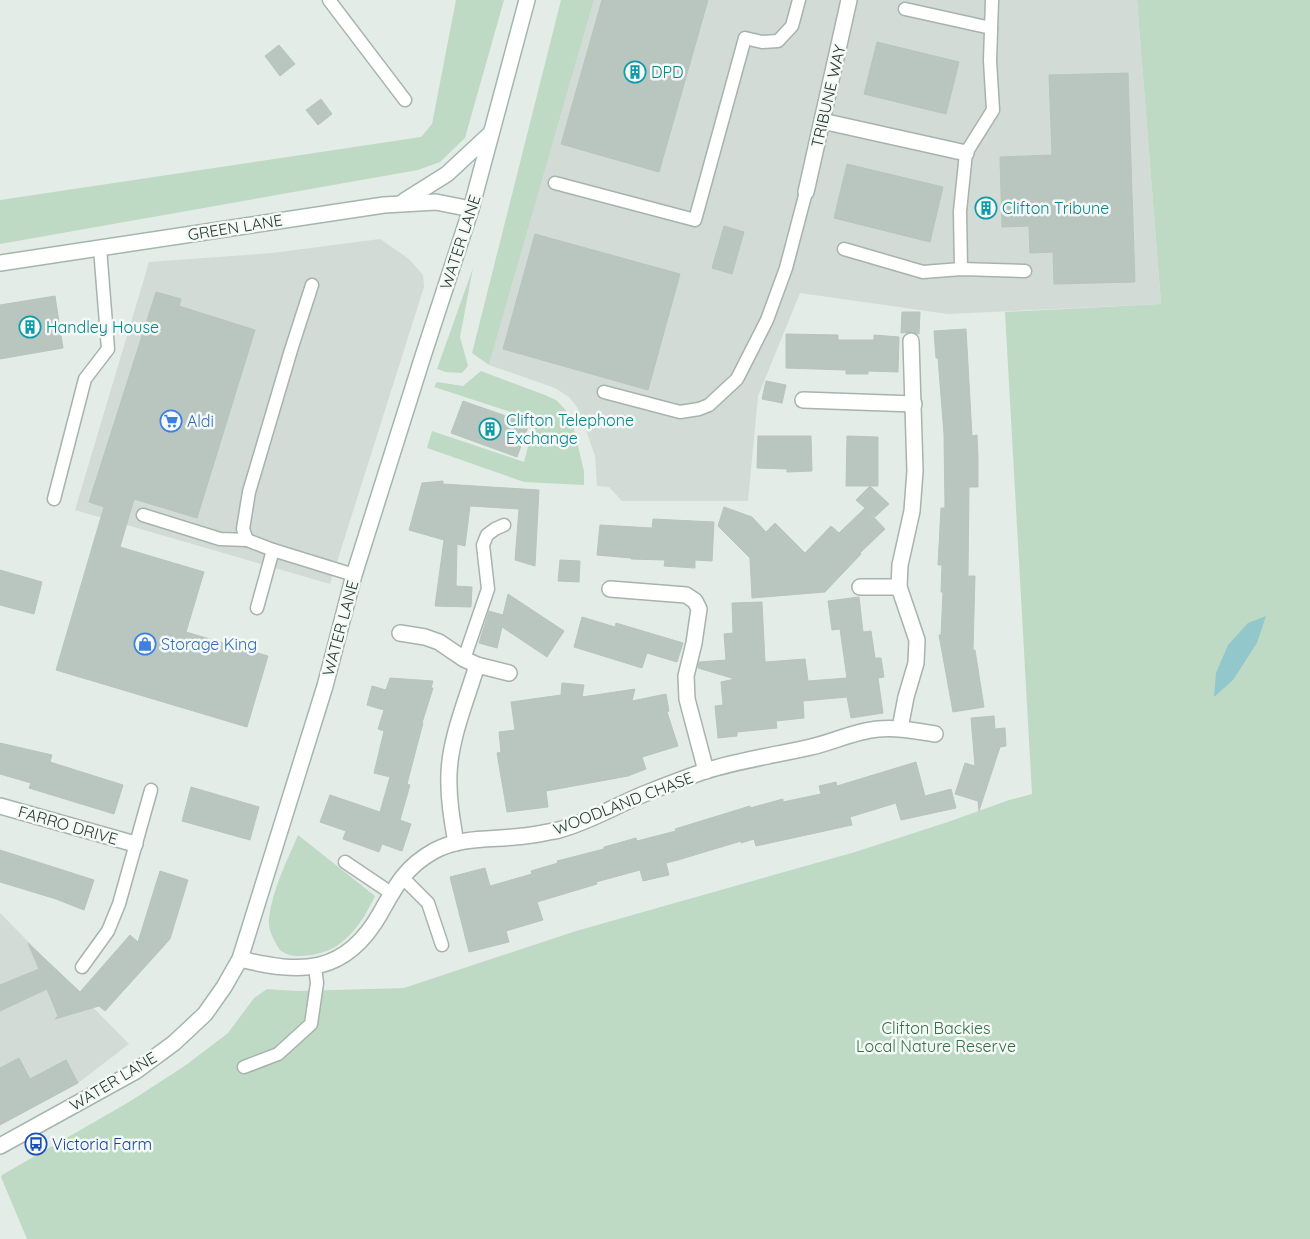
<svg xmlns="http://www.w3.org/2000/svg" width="1310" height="1239" font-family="Quicksand,sans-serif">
  <rect width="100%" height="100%" fill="#e4ece7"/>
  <g fill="#d2dbd6">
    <polygon points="594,0 1137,0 1161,304 948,314 800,293 758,396 748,501 622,501 609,487 597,486 595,456 583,422 577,407 569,397 555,388 489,365"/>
    <polygon points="380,239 409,259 423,275 424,287 330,584 75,510 149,262 272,253"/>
    <polygon points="0,913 129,1044 78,1083 0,1125"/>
  </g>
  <g fill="#bfdac4">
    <polygon points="456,0 504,0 465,138 440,162 418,170 0,244 0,200 421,137 432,124"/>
    <polygon points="561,0 594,0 489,365 472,353"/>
    <polygon points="1137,0 1310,0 1310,1239 27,1239 1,1177 2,1175 129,1102 186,1065 228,1033 254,998 267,989 297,991 404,988 576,931 855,852 948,822 1009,800 1032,794 1005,312 1161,304"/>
    <polygon points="473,268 460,337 468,366 462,373 446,372 437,369"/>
    <polygon points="481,371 545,395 556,400 565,409 571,417 584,471 584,485 524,482 427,448 432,431 524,462 535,420 434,387 437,382 463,386"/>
    <path d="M298 835 375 896C366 915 356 932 338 945 326 954 293 962 280 950 278 948 276 943 274 940 271 934 268 926 269 918 272 890 287 861 298 835Z"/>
  </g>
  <polygon fill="#92c8cb" points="1266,616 1257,643 1233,680 1214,697 1216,673 1228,645 1248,623"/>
  <g fill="#b9c6c0" stroke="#b7c5be">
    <polygon points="602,0 708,0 659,172 561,144"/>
    <polygon points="877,42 959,62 946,114 864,94"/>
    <polygon points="279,45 295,64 280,76 265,56"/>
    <polygon points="1128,73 1135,282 1054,284 1053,252 1030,253 1029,226 1002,227 1000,157 1052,155 1049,75"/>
    <polygon points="321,99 332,114 318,125 306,110"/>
    <polygon points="847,164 943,187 930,242 834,218"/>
    <polygon points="724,226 744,232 732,274 712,268"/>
    <polygon points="535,234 680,274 648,390 503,349"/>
    <polygon points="156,292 181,299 179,306 255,330 197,518 134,499 120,547 204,572 186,632 268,656 247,727 56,670 104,507 89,502"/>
    <polygon points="55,296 63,348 0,359 0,305"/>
    <polygon points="902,312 920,312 919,334 911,332 901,333"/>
    <polygon points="966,329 972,436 977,435 978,459 978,487 969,487 968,576 975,576 973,650 975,650 984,707 953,712 939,635 941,635 943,592 941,592 942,565 938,565 941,508 945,508 944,434 938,358 936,358 934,331"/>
    <polygon points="786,334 838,335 838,340 874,340 874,335 899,337 898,372 868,371 868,374 846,374 846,370 786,368"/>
    <polygon points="766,381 786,385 782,403 762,399"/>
    <polygon points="463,401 529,424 517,457 451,433"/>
    <polygon points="758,436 811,436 812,471 787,472 787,469 757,468"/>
    <polygon points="847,436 878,437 878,486 846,486"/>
    <polygon points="443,481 443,484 539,490 535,566 515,560 519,509 470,506 465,546 457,544 456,586 472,587 471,607 435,606 444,540 409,530 422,483"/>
    <polygon points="870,486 889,504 875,517 856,500"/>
    <polygon points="724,507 752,517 766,532 775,523 805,553 831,526 839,533 865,508 885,529 860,553 861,554 825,592 752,598 750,558 718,526"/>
    <polygon points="653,519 714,522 712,561 695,560 695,568 664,566 665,560 631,559 631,558 597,555 600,525 652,528"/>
    <polygon points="560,560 580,561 579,582 558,581"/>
    <polygon points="0,570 42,582 34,614 0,605"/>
    <polygon points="508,594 564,631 547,657 502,627 497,648 479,643 489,611 503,615"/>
    <polygon points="859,597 863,632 871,631 875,658 881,658 884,677 878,678 883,713 851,718 847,697 803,701 804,718 776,721 777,728 737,732 737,736 718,738 715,706 723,705 721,682 735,679 698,668 699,662 726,660 724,634 733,633 732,603 762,602 765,662 805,659 808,681 847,678 840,629 832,630 828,601"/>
    <polygon points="582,617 615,627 616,623 683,643 677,662 647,653 642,668 574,647"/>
    <polygon points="390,678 433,681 431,688 433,688 422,723 423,723 407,784 410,785 400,820 411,824 402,851 382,844 379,852 343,839 346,831 320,822 330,795 380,812 390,777 374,773 384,731 378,729 384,710 367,705 372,686 386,690"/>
    <polygon points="562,683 584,685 582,697 635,689 632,701 666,694 669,711 667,712 678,746 642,757 646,769 628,776 546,791 548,807 507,812 497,753 501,752 499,732 515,730 511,702 561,695"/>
    <polygon points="994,716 995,729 1005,728 1006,746 1000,747 979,811 978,801 955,794 965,763 975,766 971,718"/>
    <polygon points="0,743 52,755 50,762 123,785 114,814 29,788 31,783 0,774"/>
    <polygon points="916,762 925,796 951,789 956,808 901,820 896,803 850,817 852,825 756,846 754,839 741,843 741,841 678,860 666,863 669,875 643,881 640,870 596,882 597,884 537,902 543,920 506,931 509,942 469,952 450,877 485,868 490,886 532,874 531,871 558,863 557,861 604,849 604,847 636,838 637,841 676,831 675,829 750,806 750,808 783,799 783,802 821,794 819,786 836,782 837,786"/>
    <polygon points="191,787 259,807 250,840 182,821"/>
    <polygon points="0,850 94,880 84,910 56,899 0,882"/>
    <polygon points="160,871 188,880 170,939 105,1011 99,1006 55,1019 58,1016 47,989 0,1011 0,985 39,969 28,943 80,992 130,935 138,942"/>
    <polygon points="19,1058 30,1079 66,1060 78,1083 0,1125 0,1068"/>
  </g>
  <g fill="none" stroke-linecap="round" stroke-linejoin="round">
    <g stroke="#a7b3ad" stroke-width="15">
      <g id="lane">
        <polyline points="329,0 405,100"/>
        <polyline points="905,9 991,28"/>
        <polyline points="555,183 695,220 745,38 762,42 778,41 792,26 799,0"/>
        <polyline points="844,249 923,272 961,269 1025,271"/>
        <polyline points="961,269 960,211 966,153 993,110 990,61 992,0"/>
        <polyline points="312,285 291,350 249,492 243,529 247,540 273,550 354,575"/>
        <polyline points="604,392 680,412 699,409 709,405 737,379 767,320 786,268 806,192"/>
        <polyline points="54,499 85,379 108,349 100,248"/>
        <polyline points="143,515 220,539 247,540"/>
        <polyline points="257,608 273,550"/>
        <polyline points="464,659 488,589 483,545 487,535 495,529 504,525"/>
        <polyline points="345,862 391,893"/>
        <polyline points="402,877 428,903 442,945"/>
        <polyline points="82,967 108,931 119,904 151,790"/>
        <polyline points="244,1067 278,1054 311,1024 317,983 315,967"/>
      </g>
    </g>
    <g stroke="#a7b3ad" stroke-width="18">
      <g id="street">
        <polyline points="822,121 966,153"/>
        <polyline points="806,192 849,0"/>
        <polyline points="803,400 914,404"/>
        <polyline points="860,587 899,587"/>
        <polyline points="610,589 686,595 695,601 699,609 694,643 686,676 687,699 706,771"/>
        <polyline points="400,633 425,637 439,642 464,659 477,665 509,673"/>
        <polyline points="900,728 906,697 916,663 917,640 899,587 900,565 912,511 915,471 911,341"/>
        <polyline points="0,806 135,844"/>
        <path d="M456 843C452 820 448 797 449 774 450 738 467 699 477 665"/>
        <path d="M240 959C301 974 345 975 380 914 395 887 405 867 434 851 461 836 495 840 524 836 536 835 547 832 559 830 589 822 615 806 644 794 664 786 685 778 705 771 740 760 776 755 811 747 833 742 855 731 878 729 897 727 916 731 935 734"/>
      </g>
    </g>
    <g stroke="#a3b6ae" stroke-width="18">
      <g id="secondary">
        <polyline points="404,201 447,174 490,134"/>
        <polyline points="0,263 384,205 436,202 471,209"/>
        <polyline points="0,1146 136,1071 174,1043 205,1014 224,987 240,959 325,686 354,575 423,356 471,209 527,0"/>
      </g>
    </g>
    <use href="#lane" stroke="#fff" stroke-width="12"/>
    <use href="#street" stroke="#fff" stroke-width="15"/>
    <use href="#secondary" stroke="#fff" stroke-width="15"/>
  </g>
  <defs>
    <g id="building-ring" transform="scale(1.125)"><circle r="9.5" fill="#f4f9f6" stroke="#0f9aa8" stroke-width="1.5"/><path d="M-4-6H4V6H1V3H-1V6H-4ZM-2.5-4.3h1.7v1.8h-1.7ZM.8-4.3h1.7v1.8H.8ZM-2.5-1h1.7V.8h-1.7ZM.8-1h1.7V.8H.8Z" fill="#0f9aa8"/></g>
    <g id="supermarket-ring" transform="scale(1.125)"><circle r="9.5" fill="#f4f9f6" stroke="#3f7fe0" stroke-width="1.5"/><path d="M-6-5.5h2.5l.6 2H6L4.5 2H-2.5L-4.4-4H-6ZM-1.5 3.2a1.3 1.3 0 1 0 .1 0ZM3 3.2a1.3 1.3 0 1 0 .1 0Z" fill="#3f7fe0"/></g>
    <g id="shop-ring" transform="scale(1.125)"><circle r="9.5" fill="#f4f9f6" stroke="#3f7fe0" stroke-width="1.5"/><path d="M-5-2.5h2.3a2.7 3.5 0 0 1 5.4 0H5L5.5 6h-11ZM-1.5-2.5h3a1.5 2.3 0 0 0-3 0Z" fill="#3f7fe0"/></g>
    <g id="bus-ring" transform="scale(1.125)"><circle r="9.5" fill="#f4f9f6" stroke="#1a4fb4" stroke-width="1.5"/><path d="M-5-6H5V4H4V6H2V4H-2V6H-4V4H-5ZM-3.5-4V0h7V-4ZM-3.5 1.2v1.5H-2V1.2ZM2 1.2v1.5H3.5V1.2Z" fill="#1a4fb4"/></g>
  </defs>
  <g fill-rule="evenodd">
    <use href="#building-ring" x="635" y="72"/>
    <use href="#building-ring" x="986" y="208"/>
    <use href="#building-ring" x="30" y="327"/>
    <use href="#supermarket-ring" x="171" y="421"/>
    <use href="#building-ring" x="490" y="429"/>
    <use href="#shop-ring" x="145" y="644"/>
    <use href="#bus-ring" x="36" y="1144"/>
  </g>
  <g text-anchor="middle" stroke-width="5" stroke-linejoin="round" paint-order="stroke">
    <g font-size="16" fill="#0d838f" stroke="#f4f9f6" text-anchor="start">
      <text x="651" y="78">DPD</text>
      <text x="1002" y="214">Clifton Tribune</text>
      <text x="46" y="333">Handley House</text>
      <text x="506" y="426">Clifton Telephone<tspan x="506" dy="18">Exchange</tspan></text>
    </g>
    <g font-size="16" fill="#253b33" stroke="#f4f9f6">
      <text transform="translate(828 96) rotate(-77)" y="6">TRIBUNE WAY</text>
      <text transform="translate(235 227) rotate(-9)" y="6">GREEN LANE</text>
      <text transform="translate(460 242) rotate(-72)" y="6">WATER LANE</text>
      <text transform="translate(340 628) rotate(-75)" y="6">WATER LANE</text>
      <text transform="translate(623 803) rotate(-21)" y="6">WOODLAND CHASE</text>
      <text transform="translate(68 825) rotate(16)" y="6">FARRO DRIVE</text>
      <text transform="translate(113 1081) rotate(-31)" y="6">WATER LANE</text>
    </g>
    <g font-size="16" fill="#366cbe" stroke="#f4f9f6" text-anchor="start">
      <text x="187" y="427">Aldi</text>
      <text x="161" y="650">Storage King</text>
    </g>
    <g font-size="16" fill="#346e44" stroke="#f4f9f6">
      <text x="936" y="1034">Clifton Backies<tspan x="936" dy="18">Local Nature Reserve</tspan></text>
    </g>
    <g font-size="16" fill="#164399" stroke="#f4f9f6" text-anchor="start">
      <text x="52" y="1150">Victoria Farm</text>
    </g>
  </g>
</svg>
